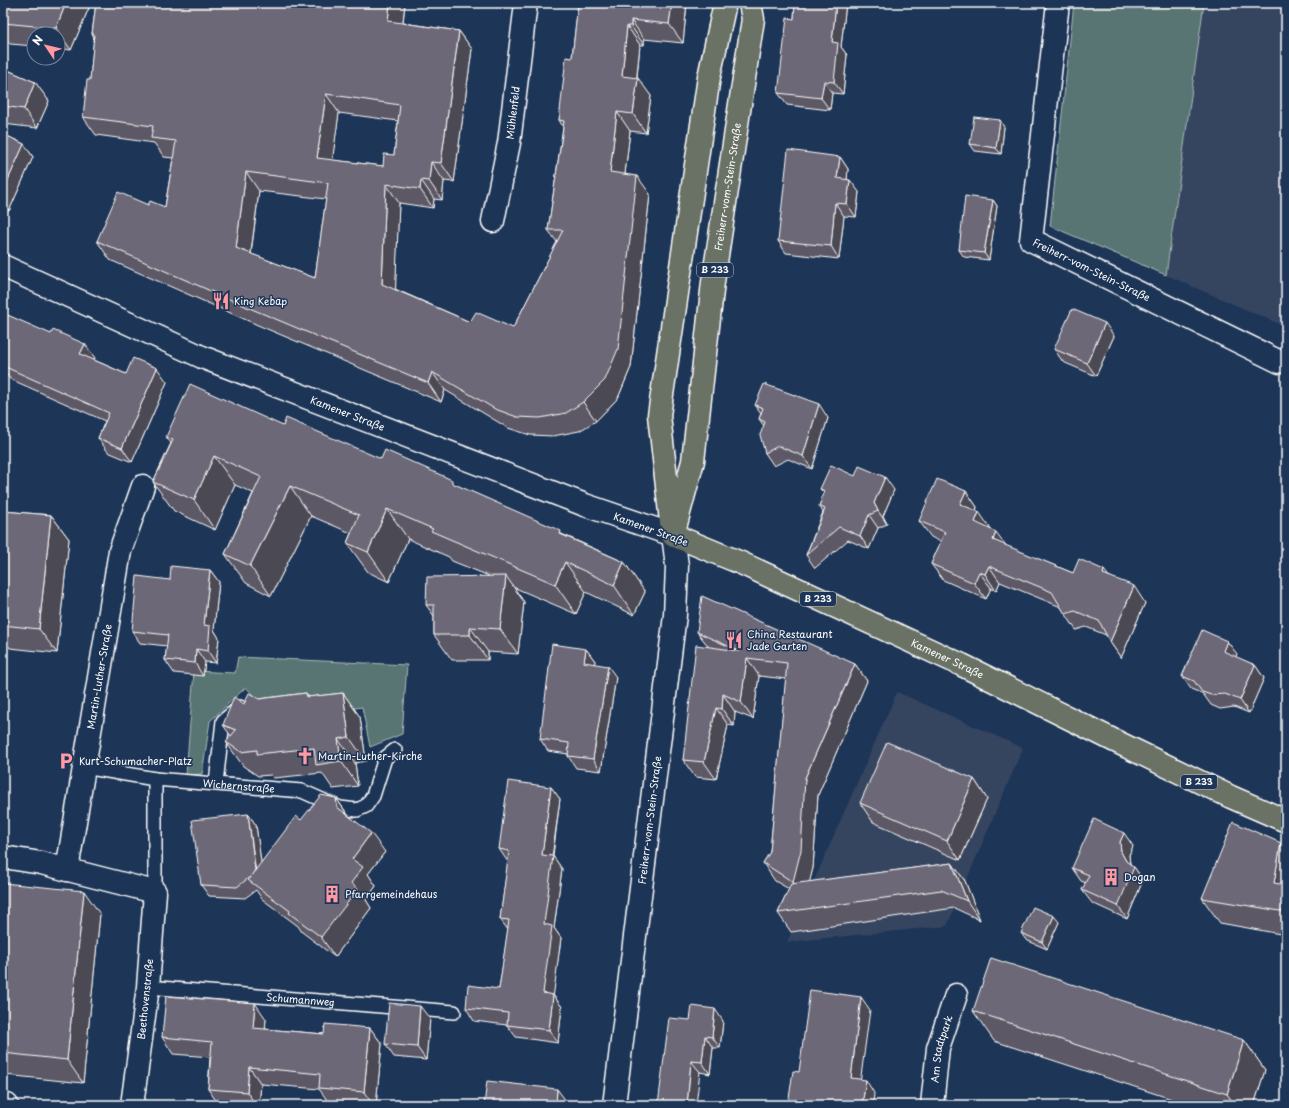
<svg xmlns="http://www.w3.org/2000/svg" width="1289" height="1108" font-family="'Playpen Sans',sans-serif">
  <rect width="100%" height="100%" fill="#1d3557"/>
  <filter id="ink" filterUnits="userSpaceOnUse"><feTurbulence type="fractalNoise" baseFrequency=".025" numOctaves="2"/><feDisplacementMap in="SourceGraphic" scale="8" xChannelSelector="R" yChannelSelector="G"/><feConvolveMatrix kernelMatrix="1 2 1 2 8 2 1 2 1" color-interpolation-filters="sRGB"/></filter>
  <g filter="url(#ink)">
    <g fill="#354461">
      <polygon points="1204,3 1286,3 1286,327 1166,275"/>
      <polygon points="897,692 1023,748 947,926 787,942"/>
    </g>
    <g fill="#587573" stroke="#acbab9">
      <polygon points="1074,3 1204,3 1166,275 1050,226"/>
      <polygon points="238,657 407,665 402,734 370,747 362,707 274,720 246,687 210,721 202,774 186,775 194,671 235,673"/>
    </g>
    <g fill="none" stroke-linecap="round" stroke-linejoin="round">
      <g stroke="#fff" stroke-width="16">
        <g id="service">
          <path id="s1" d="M84 767 155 779 302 791 340 808 357 810 366 806 373 796 385 758 395 750"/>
          <polyline points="155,779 155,892"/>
          <polyline points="216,783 223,721 240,707"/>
          <path id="s2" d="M148 987 454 1012"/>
        </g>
      </g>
      <g stroke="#fff" stroke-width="25">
        <g id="minor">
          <path id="s3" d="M1058 3 1031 240 1280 362"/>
          <path id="s4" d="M493 221 509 143 526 3"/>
          <polyline points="3,857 41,863 155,892 148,987 132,1105"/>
          <path id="s5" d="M67 870 120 551 143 486"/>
          <polyline points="3,1105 7,1105"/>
          <path id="s6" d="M614 1105 675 615 677 566 673 535"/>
          <path id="s7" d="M932 1105 938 1048 956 995"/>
        </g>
      </g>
      <g stroke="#fff" stroke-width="25">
        <g id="tertiary">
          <path id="s8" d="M3 266 202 357 585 505 673 535"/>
        </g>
      </g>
      <g stroke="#fff" stroke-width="25">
        <g id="primary">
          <polyline points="671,522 659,415 709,77 725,3"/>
          <path id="s9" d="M673 535 741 563 962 665 1113 740 1231 797 1286 821"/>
          <path id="s10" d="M673 535 693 461 713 282 753 19 750 3"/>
        </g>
      </g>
      <use href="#service" stroke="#1d3557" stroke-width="13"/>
      <use href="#minor" stroke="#1d3557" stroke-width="22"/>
      <use href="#tertiary" stroke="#1d3557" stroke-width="22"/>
      <use href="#primary" stroke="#6b7165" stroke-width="22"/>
    </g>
    <g fill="#5d5966" stroke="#fff" fill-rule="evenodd">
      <polygon points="3,3 91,3 71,50 58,48 58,34 34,34 34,46 10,44 3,34"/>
      <path d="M96 3H405L403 23 459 31 472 49 454 182 444 181 442 200 434 199 433 208 399 203 395 289 470 322 513 328 557 242 548 230 563 127 559 120 572 58 578 3H687L683 43 644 39V45H640L637 78 651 96 646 133 630 131 625 174 650 194 631 367 618 398 596 421 579 431 553 436 530 435 508 428 445 390 441 402 260 326 110 260 97 241 148 205 165 207 173 158 164 157 154 143 96 135 83 117 90 80 94 37 92 34ZM339 113 398 121 394 155 383 166 332 160ZM259 191 326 199 315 278 251 254Z"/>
      <polygon points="795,3 846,3 841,47 847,55 843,94 832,93 830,110 787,105 778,93 794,19"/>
      <polygon points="3,68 35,82 49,101 37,128 3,124"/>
      <polygon points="1004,127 1001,154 975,151 970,144"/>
      <polygon points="3,134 24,144 33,157 9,211 3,208"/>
      <polygon points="840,157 848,169 847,179 859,192 856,217 844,216 839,259 786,253 778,241"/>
      <polygon points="993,200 997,206 989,260 964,257 959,250"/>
      <polygon points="3,301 8,308 5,314 95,358 94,360 126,374 167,382 132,462 108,452 98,438 105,421 10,379 3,369"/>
      <polygon points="1114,336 1096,376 1063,362 1054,349"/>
      <polygon points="755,405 828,418 812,469 788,459 774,466 765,453 764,426 759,419 761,413"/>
      <polygon points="283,426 456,485 564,535 624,562 645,592 634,615 586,592 576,614 513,587 524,602 518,654 488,652 488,660 452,660 434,635 434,616 426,605 489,576 452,561 449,557 408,539 389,582 368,572 347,543 351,533 311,516 271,596 246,583 225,554 253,493 235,485 215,530 174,511 153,482 171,443 166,437"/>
      <polygon points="855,476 894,490 883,516 887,524 878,528 869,549 848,540 815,568 806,555 823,512 819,506 824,493 820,489"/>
      <polygon points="966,491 977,507 976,511 990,528 990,529 1006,546 1073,573 1109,576 1145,603 1121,658 1110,642 1106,635 1086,627 1076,630 1061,607 1000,582 996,591 991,588 986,599 943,580 931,564 941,542 931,537 919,521"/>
      <polygon points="3,511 51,515 69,539 57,653 10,648 5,641 3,641"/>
      <polygon points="210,570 219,582 214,630 219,638 216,663 205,662 203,676 174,673 165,660 167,646 140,643 132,631 170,580"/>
      <polygon points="697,632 855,664 867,681 818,795 813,868 809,882 952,863 965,881 980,920 954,908 791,932 778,913 789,889 775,881 763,863 770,852 786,679 759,676 753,719 735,712 734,726 728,725 716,779 695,777 683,760 708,646"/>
      <polygon points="586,649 595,661 594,664 616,677 601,771 576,768 568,756 568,754 548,751 540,739"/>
      <polygon points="1237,654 1235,657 1255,665 1264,678 1249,713 1234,707 1220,709 1211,705 1203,694 1191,689 1182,676"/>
      <polygon points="306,693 309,697 343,693 360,717 366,761 355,763 358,786 333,789 322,773 274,778 271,775 258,776 243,766 226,742 231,736 223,725 244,704 259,699"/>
      <polygon points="974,779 987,799 960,860 873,822 860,803"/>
      <polygon points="551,787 560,799 553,856 562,869 554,928 561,938 553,995 562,1007 558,1043 516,1037 507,1025 474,1021 466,1008 499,989 508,930 500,919 508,862 499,849"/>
      <polygon points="336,798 349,816 385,852 368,874 376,886 366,900 371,908 335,957 302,932 298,926 262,899 256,890 245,898 209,896 201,885 248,814 256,825 261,863 301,820"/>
      <polygon points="1281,843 1286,849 1286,935 1220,923 1202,898"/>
      <polygon points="1133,846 1129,855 1130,864 1134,867 1143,880 1127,919 1092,903 1082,890 1086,883 1081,881 1072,868"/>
      <polygon points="3,883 100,914 83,1083 5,1075 3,1071"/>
      <polygon points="1059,922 1047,949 1026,940 1021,933"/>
      <polygon points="973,1011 1244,1040 1265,1070 1254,1105 1190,1105 994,1041"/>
      <polygon points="266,1019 265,1029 324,1034 370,1028 382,1044 376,1105 337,1105 330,1104 319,1089 261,1084 259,1105 219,1105 208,1089 210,1057 173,1054 162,1037"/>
      <polygon points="430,1019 426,1060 394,1057 385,1044"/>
      <polygon points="690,1020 723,1021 720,1048 713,1048 710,1074 700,1072 658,1105"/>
    </g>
    <g fill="#4c4853" stroke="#fff">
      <polygon points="66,3 91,3 71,50 56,28"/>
      <polygon points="390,3 405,3 401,40 388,21"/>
      <polygon points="672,3 687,3 683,43 669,24"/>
      <polygon points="836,3 846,3 841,47 847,55 843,94 834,82 832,42"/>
      <polygon points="631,20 644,39 644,45 631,26"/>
      <polygon points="627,26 640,45 635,94 622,76"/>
      <polygon points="459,31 472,49 454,182 441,163"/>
      <polygon points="638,78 651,96 646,133 633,114"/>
      <polygon points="824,81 832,93 830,110 821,98"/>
      <polygon points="35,82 49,101 37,128 24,109"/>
      <polygon points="326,94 339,113 330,177 317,158"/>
      <polygon points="617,112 630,131 623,191 610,172"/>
      <polygon points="1000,120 1004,127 1001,154 996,148"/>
      <polygon points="24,144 33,157 9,211 3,201 3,191"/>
      <polygon points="840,157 848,169 846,191 837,178"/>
      <polygon points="431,162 444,181 442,200 429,181"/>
      <polygon points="246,172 259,191 249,267 236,248"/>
      <polygon points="637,176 650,194 631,367 618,398 596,421 583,402"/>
      <polygon points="421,180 434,199 433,208 420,189"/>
      <polygon points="850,180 859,192 856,217 847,204"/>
      <polygon points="386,184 399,203 395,302 382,284"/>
      <polygon points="993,200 997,206 989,260 984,253"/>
      <polygon points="835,203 844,216 839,259 831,246"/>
      <polygon points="3,301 8,308 3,319"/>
      <polygon points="1105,323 1114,336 1096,376 1087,363"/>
      <polygon points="85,344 95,358 90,368 80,354"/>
      <polygon points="157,368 167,382 132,462 122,448"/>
      <polygon points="432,372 445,390 441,402 428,383"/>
      <polygon points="819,404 828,418 812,469 803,456"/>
      <polygon points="214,456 235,485 215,530 194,500"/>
      <polygon points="885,477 894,490 883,516 887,524 878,511 874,503"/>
      <polygon points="290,486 311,516 271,596 250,566"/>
      <polygon points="966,491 977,507 972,520 960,504"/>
      <polygon points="387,509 408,539 389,582 368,552"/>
      <polygon points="979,512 990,528 986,538 975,522"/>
      <polygon points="51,515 69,539 57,653 39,629"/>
      <polygon points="869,515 878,528 869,549 860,536"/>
      <polygon points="996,532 1008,548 993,540"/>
      <polygon points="565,562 586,592 576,614 555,584"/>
      <polygon points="624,562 645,592 634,615 614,585"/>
      <polygon points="989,566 1000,582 996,591 985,574"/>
      <polygon points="210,570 219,582 214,630 219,638 216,663 208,651 204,625"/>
      <polygon points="1104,570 1116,586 1103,574"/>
      <polygon points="979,572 991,588 986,599 974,583"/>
      <polygon points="506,576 524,602 518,654 500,629"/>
      <polygon points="1134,586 1145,603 1121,658 1110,642"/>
      <polygon points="470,627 488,652 488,660 470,635"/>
      <polygon points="1227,641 1237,654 1232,664 1223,651"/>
      <polygon points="196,649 205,662 203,676 195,663"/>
      <polygon points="586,649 595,661 593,674 584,662"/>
      <polygon points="747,658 759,676 753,719 741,702"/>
      <polygon points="855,664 867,681 818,795 813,868 805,900 793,882 805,778"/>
      <polygon points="1255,665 1264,678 1249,713 1240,700"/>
      <polygon points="608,666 616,677 601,771 593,759"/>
      <polygon points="343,693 360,717 366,761 349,737"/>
      <polygon points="723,694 735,712 734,726 722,709"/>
      <polygon points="716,708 728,725 716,779 704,762"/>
      <polygon points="338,739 355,763 358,786 341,761"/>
      <polygon points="974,779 987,799 960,860 947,841"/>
      <polygon points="551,787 560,799 551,865 553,856 562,869 554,928 561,938 552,1006 543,993 544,924 542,855"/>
      <polygon points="336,798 349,817 337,807"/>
      <polygon points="248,814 256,825 264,884 256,873"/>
      <polygon points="371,833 385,852 368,874 376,886 366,900 371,908 335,957 321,937 351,883 352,859"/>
      <polygon points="1124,833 1133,846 1129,855 1130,865 1134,867 1143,880 1127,919 1118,906 1126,861 1121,852 1120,842"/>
      <polygon points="1281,843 1286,849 1286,901 1274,883"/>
      <polygon points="952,863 965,881 980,920 967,901"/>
      <polygon points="84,891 100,914 83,1083 67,1060"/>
      <polygon points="1054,916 1059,922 1047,949 1042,942"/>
      <polygon points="553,995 562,1007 558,1043 549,1030"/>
      <polygon points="861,997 870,1010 859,1091 851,1078"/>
      <polygon points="255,1003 266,1019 264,1044 253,1028"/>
      <polygon points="420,1006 430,1019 426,1060 417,1047"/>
      <polygon points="715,1009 723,1021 720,1048 712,1037"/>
      <polygon points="370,1028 382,1044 376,1105 373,1105 364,1092"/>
      <polygon points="705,1036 713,1048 710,1074 702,1062"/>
      <polygon points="1244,1040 1265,1070 1254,1105 1235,1105 1227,1094"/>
      <polygon points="691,1061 700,1072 696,1105 687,1105"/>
      <polygon points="249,1067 261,1084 259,1105 256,1105 247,1092"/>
      <polygon points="866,1080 874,1093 873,1105 862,1105"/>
      <polygon points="557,1089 569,1105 556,1105"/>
    </g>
    <g fill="#6c6777" stroke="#fff" fill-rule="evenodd">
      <polygon points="3,3 66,3 56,28 3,23"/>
      <path d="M96 3H390L388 21 459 31 441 163 431 162 429 181 421 180 420 189 386 184 382 284 470 322 476 312 513 328 563 230H548L564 121 559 120 566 57 572 58 578 3H672L669 24 631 20V26H627L622 76 638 78 633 114 617 112 610 172 637 176 618 349 605 380 583 402 566 413 540 418 517 417 495 409 432 372 428 383 247 307 97 241 118 192 148 205 150 201 165 207 176 141 151 138 153 126 83 117 87 80H90L94 34H92ZM326 94 400 105 394 155 384 154 383 166 317 158ZM246 172 328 183 315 278 236 248Z"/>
      <polygon points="795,3 836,3 832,42 838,43 834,82 824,81 821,98 778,93 787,18 794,19"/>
      <polygon points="3,68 35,82 24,109 3,106"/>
      <polygon points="974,117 1000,120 996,148 970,144"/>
      <polygon points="3,134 24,144 3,191"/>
      <polygon points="788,150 840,157 837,178 850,180 847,204 835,203 831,246 778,241"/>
      <polygon points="965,196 993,200 984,253 959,250"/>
      <polygon points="1072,309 1105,323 1087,363 1054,349"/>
      <polygon points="3,313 51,334 53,330 85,344 80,354 126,374 133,358 157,368 122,448 98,438 109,413 3,366 3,357 6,349 3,347"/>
      <polygon points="190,384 283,426 286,418 381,459 385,450 452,480 452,483 561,531 560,534 624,562 614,585 565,562 555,584 431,531 433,529 387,509 368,552 347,543 359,515 290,486 250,566 225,554 261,477 214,456 194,500 153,482 173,440 166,437"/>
      <polygon points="764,384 819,404 803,456 778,446 765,453 760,435 765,422 759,419 763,408 755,405"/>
      <polygon points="831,465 855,476 859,466 885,477 874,503 878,511 869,515 860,536 839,527 806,555 825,509 819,506 825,491 820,489"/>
      <polygon points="937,479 966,491 960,504 979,512 975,522 996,532 993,540 1073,573 1079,559 1104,570 1103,574 1134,586 1110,642 1099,621 1075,611 1065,614 1052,592 989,566 985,574 979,572 974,583 931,564 945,532 919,521"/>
      <polygon points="3,511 51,515 39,629 3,625"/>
      <polygon points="171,566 210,570 204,625 210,626 208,651 196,649 195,663 165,660 168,635 132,631 137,576 170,580"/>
      <polygon points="506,576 500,629 470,627 470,635 434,635 434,605 426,605 427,577"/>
      <polygon points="702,596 855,664 805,778 801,850 793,882 763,863 770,852 787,663 747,658 741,702 723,694 722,709 716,708 704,762 683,760 696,645 739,651 697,632"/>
      <polygon points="1202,630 1227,641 1223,651 1255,665 1240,700 1225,694 1211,695 1202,692 1194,681 1182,676"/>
      <polygon points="552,644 586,649 584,662 608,666 593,759 568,756 569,743 540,739"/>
      <polygon points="249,693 259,699 306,693 307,697 343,693 349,737 338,739 341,761 316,765 314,748 257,754 257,750 241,752 226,742 236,730 223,725 234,697 244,704"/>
      <polygon points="887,742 974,779 947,841 860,803"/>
      <polygon points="508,781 551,787 542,855 553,856 544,924 552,926 543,993 553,995 549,1030 507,1025 508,1013 466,1008 468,985 499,989 509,920 500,919 509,851 499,849"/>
      <polygon points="321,795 336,798 337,807 371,833 352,859 363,867 351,883 358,889 321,937 289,913 290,911 248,880 296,816 301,820"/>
      <polygon points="248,814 255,870 251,876 237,887 201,885 192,820"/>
      <polygon points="1094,819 1124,833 1120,842 1121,852 1126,861 1134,867 1118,906 1082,890 1089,875 1072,868"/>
      <polygon points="1233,822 1281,843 1274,883 1286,885 1286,912 1202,898"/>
      <polygon points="952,863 967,901 941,890 778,913 791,884"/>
      <polygon points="3,883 84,891 67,1060 3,1053"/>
      <polygon points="1033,907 1054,916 1042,942 1021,933"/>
      <polygon points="991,958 1244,1040 1227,1094 973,1011"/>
      <polygon points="810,990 861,997 851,1078 866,1080 862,1105 788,1105 793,1071 799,1072"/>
      <polygon points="166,996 255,1003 253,1028 324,1034 325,1024 370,1028 364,1092 319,1088 320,1074 249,1067 247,1092 208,1089 212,1042 162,1037"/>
      <polygon points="389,1003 420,1006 417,1047 385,1044"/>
      <polygon points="692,1006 715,1009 712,1037 705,1036 702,1062 691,1061 687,1105 658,1105 669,1018 690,1020"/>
      <polygon points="487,1081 557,1089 556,1105 484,1105"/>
    </g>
  </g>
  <defs>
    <g id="restaurant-bare" transform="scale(1.38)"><path d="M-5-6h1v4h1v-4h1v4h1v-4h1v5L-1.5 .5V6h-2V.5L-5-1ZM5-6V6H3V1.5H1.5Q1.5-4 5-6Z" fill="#ff9aa2" stroke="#1d3557" stroke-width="2.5" paint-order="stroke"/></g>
    <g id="church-bare" transform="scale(1.38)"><path d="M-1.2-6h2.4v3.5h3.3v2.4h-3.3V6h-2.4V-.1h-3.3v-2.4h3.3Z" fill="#ff9aa2" stroke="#1d3557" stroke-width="2.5" paint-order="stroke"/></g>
    <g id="parking-bare" transform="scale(1.38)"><path d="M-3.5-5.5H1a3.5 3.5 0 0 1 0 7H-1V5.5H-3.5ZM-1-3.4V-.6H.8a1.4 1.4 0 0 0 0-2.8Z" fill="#ff9aa2" stroke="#1d3557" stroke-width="2.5" paint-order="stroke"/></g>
    <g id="building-bare" transform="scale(1.38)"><path d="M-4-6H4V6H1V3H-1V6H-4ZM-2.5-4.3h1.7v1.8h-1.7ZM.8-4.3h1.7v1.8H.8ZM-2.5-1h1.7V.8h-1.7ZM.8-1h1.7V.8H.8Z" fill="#ff9aa2" stroke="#1d3557" stroke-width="2.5" paint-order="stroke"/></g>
  </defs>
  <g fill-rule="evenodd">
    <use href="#restaurant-bare" x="221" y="301"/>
    <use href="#restaurant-bare" x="734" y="640"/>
    <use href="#church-bare" x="305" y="756"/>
    <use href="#parking-bare" x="66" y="761"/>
    <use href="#building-bare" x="1111" y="877"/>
    <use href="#building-bare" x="332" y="894"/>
  </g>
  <g text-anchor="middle" stroke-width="3" stroke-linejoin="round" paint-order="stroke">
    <g fill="#1d3557" stroke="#bbc2cd" stroke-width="1">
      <rect x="697" y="263" width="36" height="14" rx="3"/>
      <rect x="800" y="592" width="36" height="14" rx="3"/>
      <rect x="1181" y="775" width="36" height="14" rx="3"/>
    </g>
    <g font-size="9" font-weight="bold" fill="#fff">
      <text x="715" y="273">B 233</text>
      <text x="818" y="602">B 233</text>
      <text x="1199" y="785">B 233</text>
    </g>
    <g font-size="10" fill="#fff" stroke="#1d3557">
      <text dy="4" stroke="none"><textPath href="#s4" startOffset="110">Mühlenfeld</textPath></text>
      <text dy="4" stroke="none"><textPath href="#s10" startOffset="353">Freiherr-vom-Stein-Straße</textPath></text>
      <text dy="4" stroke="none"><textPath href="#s3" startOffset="306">Freiherr-vom-Stein-Straße</textPath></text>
      <text dy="4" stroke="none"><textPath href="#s8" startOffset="375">Kamener Straße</textPath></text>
      <text transform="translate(651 529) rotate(20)" y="4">Kamener Straße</text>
      <text dy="4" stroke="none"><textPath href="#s9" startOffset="301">Kamener Straße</textPath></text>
      <text dy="4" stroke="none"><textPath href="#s5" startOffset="196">Martin-Luther-Straße</textPath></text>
      <text dy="4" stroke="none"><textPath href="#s1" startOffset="156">Wichernstraße</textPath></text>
      <text dy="4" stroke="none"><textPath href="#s6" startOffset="287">Freiherr-vom-Stein-Straße</textPath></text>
      <text transform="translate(145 999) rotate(-84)" y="4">Beethovenstraße</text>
      <text dy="4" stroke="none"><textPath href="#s2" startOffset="153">Schumannweg</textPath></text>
      <text dy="4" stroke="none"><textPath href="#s7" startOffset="57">Am Stadtpark</textPath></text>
    </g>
    <g font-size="10" fill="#fff" stroke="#1d3557" text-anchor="start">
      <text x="234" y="305">King Kebap</text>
      <text x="747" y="638">China Restaurant<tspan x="747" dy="12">Jade Garten</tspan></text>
      <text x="318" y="760">Martin-Luther-Kirche</text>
      <text x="79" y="765">Kurt-Schumacher-Platz</text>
      <text x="1124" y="881">Dogan</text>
      <text x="345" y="898">Pfarrgemeindehaus</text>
    </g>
  </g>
  <rect width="1289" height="1108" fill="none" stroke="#1d3557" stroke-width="16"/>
  <rect x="8" y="8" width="1273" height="1092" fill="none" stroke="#fff" stroke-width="1.5" filter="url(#ink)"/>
  <g transform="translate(46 46) rotate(305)"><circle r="19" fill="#1d3557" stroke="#77869a"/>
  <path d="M0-3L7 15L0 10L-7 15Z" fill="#ff9aa2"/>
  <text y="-6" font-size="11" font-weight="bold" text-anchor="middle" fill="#ffffff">N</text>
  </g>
</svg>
